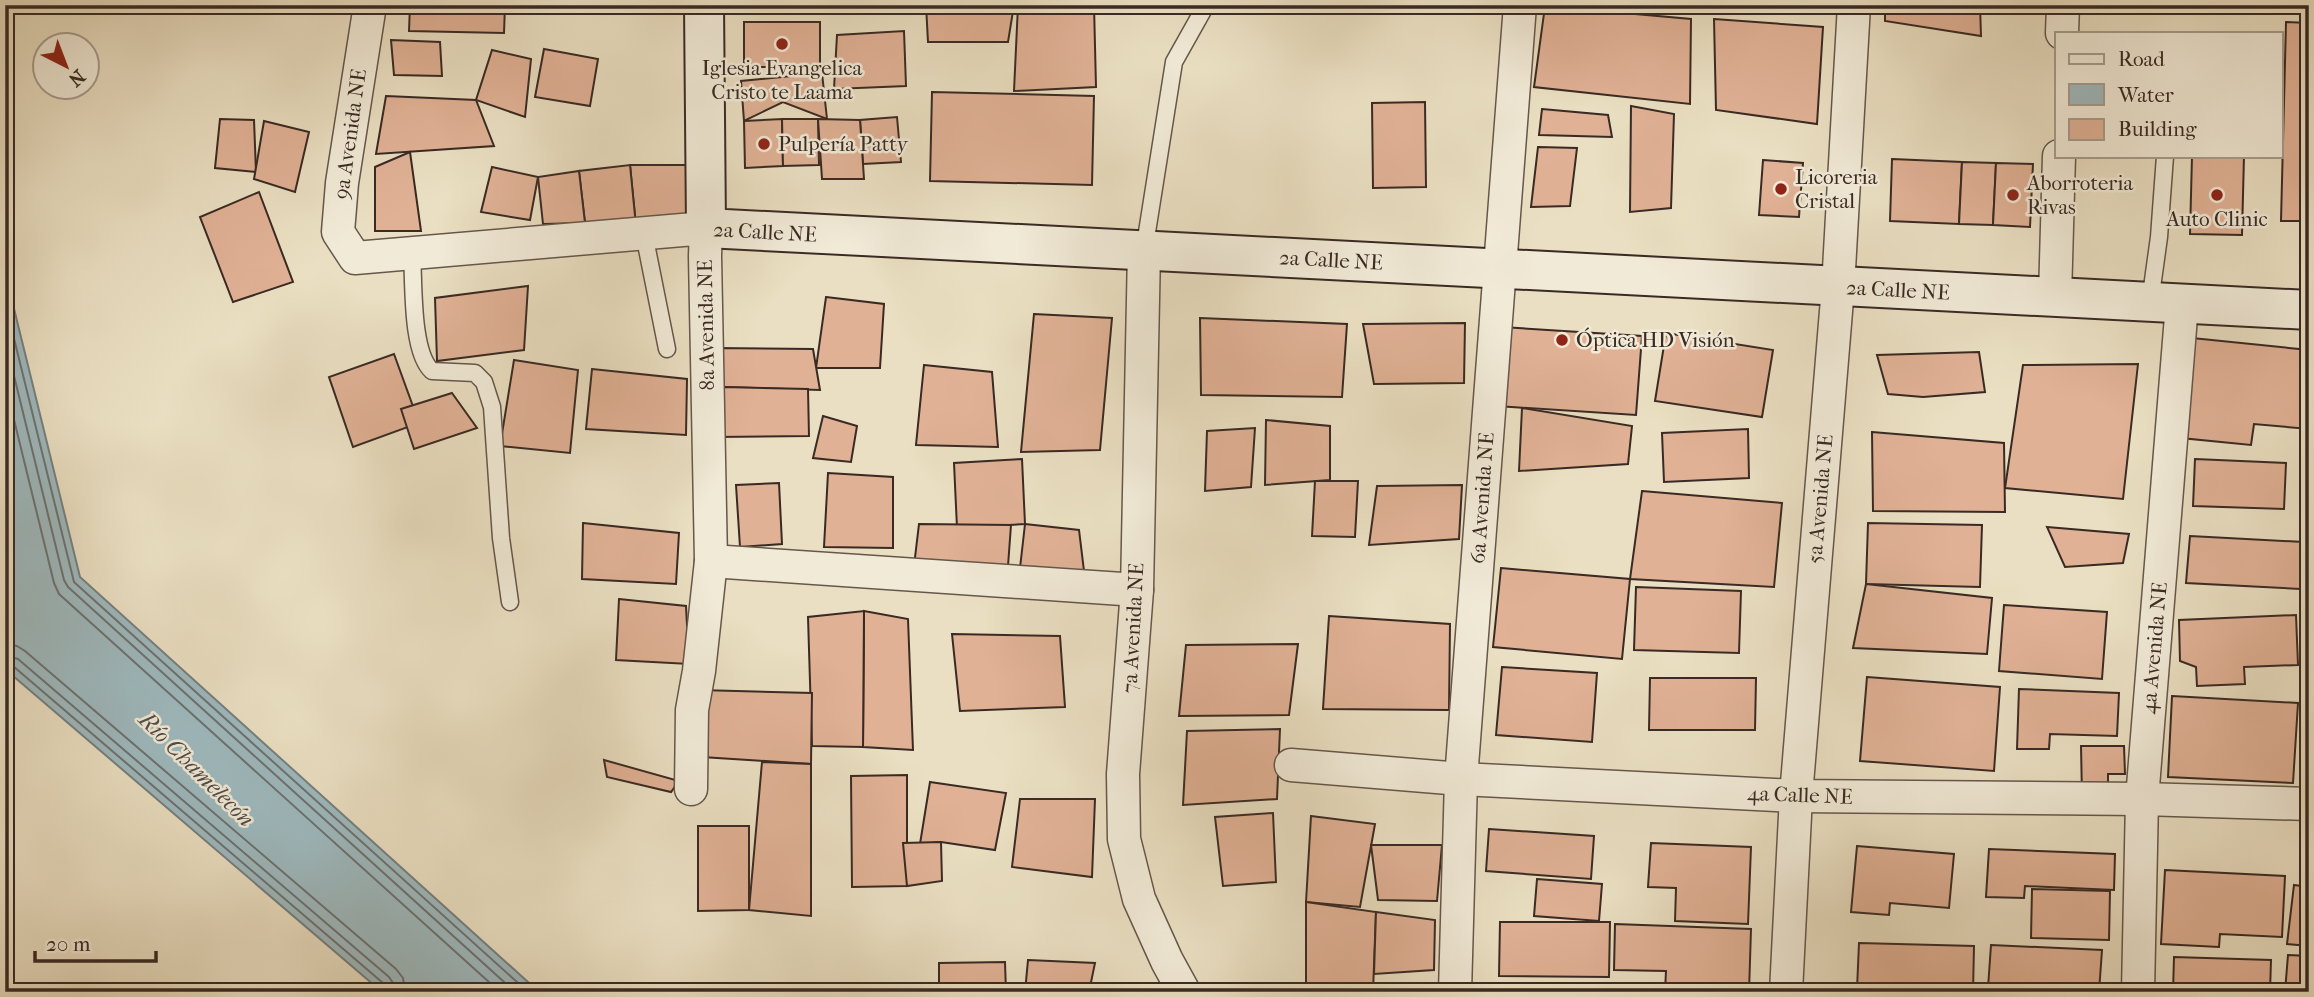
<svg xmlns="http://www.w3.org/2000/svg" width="2314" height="997" font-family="'IM FELL French Canon',serif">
  <rect width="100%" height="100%" fill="#eadfc2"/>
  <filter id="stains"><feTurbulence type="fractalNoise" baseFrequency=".00286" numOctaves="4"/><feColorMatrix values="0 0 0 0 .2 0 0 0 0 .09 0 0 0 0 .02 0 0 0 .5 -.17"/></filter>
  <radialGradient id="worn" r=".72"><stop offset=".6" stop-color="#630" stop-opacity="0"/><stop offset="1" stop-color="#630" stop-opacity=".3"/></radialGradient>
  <polygon fill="#9eb9be" stroke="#768080" stroke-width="2" points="5,272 80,577 539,992 382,992 5,669"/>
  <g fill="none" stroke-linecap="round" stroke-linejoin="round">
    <g stroke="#6c7271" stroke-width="2">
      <polyline points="5,302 74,582 528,992"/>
      <polyline points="5,339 64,580 68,587 515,992"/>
      <polyline points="5,383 54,583 59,594 500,992"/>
      <polyline points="5,644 17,646 25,651 396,969 403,978 405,992"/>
      <polyline points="5,655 18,659 389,977 393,983 395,992"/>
      <polyline points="5,664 13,666 383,983 386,992"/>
    </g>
  </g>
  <g fill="#e0b195" stroke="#392a24" stroke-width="2">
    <polygon points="410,5 505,5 504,33 409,31"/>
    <polygon points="926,5 1014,5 1008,42 928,42"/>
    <polygon points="1018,5 1094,5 1096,87 1014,91"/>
    <polygon points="1885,5 1980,5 1981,36 1885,21"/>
    <polygon points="1988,5 2044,5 2043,11 1988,8"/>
    <polygon points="1545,6 1691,19 1690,104 1534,87"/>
    <polygon points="1714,19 1823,27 1817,124 1716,110"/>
    <rect x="744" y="22" width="76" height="45"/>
    <polygon points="2286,22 2309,23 2309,221 2281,221"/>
    <polygon points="904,31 906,86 834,89 837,35"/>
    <polygon points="391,40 440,42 442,76 394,75"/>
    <polygon points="544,49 598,59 590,106 535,97"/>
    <polygon points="492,50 531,59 525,117 476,100"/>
    <polygon points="822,73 827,119 783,102 744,121 741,81"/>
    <polygon points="932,92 1094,96 1092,185 930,181"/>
    <polygon points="386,96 476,100 494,146 376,154"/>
    <polygon points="1425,102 1426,187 1373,188 1372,103"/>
    <polygon points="1631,106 1674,114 1671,208 1630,212"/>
    <polygon points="1542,109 1608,115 1612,137 1539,135"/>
    <polygon points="897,117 901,162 863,164 860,120"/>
    <polygon points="220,119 254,120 256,172 215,168"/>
    <polygon points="782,119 783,166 745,168 744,121"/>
    <polygon points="782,119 818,119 819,165 783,166"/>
    <polygon points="818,119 860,120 864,179 822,179"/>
    <polygon points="264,121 309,132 295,192 254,179"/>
    <polygon points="1538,147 1577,148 1570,206 1531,207"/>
    <polygon points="410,152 421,231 375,231 375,167"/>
    <polygon points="2192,156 2244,156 2242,235 2190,234"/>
    <polygon points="1892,159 1962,162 1959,224 1890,221"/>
    <polygon points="1763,160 1803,163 1799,217 1759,215"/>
    <polygon points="1962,162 1996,163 1993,225 1959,224"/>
    <polygon points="1996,163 2033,164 2030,227 1993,225"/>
    <polygon points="630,165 687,165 691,226 636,226"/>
    <polygon points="630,165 636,226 585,223 579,171"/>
    <polygon points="492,167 538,177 530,220 481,212"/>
    <polygon points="579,171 585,223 543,224 538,177"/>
    <polygon points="259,192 293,282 233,302 200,217"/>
    <polygon points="528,286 524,350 437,361 435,298"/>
    <polygon points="826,297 884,304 880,368 816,368"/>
    <polygon points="1034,314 1112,318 1100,450 1021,452"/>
    <polygon points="1200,318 1347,324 1342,397 1201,395"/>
    <polygon points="1465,323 1464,383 1374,384 1363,324"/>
    <polygon points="1502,327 1642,336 1636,415 1497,406"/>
    <polygon points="1666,333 1773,350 1762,417 1655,401"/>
    <polygon points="2192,338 2309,350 2309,429 2254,424 2251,445 2181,438"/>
    <polygon points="715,348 813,349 820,390 723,387"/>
    <polygon points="1979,352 1985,392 1923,397 1888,394 1877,355"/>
    <polygon points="394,354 419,423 353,447 329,377"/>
    <polygon points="514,360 578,370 570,453 500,446"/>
    <polygon points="2138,364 2123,499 2005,488 2023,365"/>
    <polygon points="924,365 992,372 998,447 916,445"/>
    <polygon points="592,369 687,379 686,435 586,429"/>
    <polygon points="723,387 808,389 809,436 715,437"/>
    <polygon points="452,393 477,428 414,449 401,409"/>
    <polygon points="1522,408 1632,426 1628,464 1519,471"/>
    <polygon points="823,416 857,426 851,462 813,458"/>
    <polygon points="1266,420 1330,426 1330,480 1265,485"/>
    <polygon points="1255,428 1251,487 1205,491 1207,431"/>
    <polygon points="1748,429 1749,478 1664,482 1662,433"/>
    <polygon points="1872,432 2004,443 2005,512 1873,511"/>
    <polygon points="2306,452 2309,452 2309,524 2304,524"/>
    <polygon points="1022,459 1025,524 957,528 954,463"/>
    <polygon points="2195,459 2286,463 2284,509 2193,506"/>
    <polygon points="828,473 893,477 893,548 824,547"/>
    <polygon points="1315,481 1358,481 1355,537 1312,536"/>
    <polygon points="779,483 782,544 740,547 736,485"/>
    <polygon points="1462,485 1459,539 1369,545 1377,486"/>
    <polygon points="1642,491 1782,503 1774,587 1630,579"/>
    <polygon points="583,523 679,533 676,584 582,579"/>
    <polygon points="1868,523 1982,525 1980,587 1866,584"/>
    <polygon points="919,524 1011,525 1008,566 914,566"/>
    <polygon points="1025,524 1079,530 1084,571 1020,568"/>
    <polygon points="2047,527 2129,534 2123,563 2065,567"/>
    <polygon points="2190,536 2303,542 2300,589 2186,583"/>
    <polygon points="1501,568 1630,579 1622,659 1493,647"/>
    <polygon points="1866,584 1992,598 1987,654 1853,648"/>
    <polygon points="1636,587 1741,591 1739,653 1634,650"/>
    <polygon points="619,599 686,606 689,664 616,660"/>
    <polygon points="2004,605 2107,612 2102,679 1999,671"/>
    <polygon points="864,611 908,619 913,750 863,747"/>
    <polygon points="864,611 863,747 812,746 808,617"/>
    <polygon points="2296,615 2298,665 2244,667 2245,684 2197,686 2196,667 2180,661 2179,620"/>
    <polygon points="1329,616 1450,624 1449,710 1323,709"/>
    <polygon points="952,634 1060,636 1065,707 960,711"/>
    <polygon points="1298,644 1289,715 1179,716 1186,645"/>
    <polygon points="1502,667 1597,673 1592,742 1496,735"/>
    <polygon points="1867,677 2000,687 1994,771 1860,761"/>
    <polygon points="1650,678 1756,678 1755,730 1649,730"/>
    <polygon points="2019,689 2119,693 2117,736 2050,734 2049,749 2017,749"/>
    <polygon points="699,690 812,693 811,764 702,757"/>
    <polygon points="2172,696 2298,703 2293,783 2168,777"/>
    <polygon points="1280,729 1277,799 1183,805 1187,731"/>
    <polygon points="2081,746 2124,746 2125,774 2108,774 2108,796 2082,796"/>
    <polygon points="604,760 679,781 671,792 607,777"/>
    <polygon points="762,762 811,764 811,916 749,910"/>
    <polygon points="907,775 907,886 852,887 851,776"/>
    <polygon points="930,782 1006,793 995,850 941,842 920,844"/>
    <polygon points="1020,799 1095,799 1092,877 1012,867"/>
    <polygon points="1273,813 1276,882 1223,886 1215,817"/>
    <polygon points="1311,816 1375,824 1360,907 1306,902"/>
    <polygon points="698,826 749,826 749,910 698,911"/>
    <polygon points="1489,829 1594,836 1591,879 1486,871"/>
    <polygon points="941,842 942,881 907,886 903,843"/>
    <polygon points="1651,843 1751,847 1748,924 1675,921 1676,888 1648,887"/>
    <polygon points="1371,845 1442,845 1437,901 1378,900"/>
    <polygon points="1857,846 1954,854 1949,908 1890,903 1889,915 1851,912"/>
    <polygon points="1989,849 2115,854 2114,890 2025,886 2024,898 1986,897"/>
    <polygon points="2165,870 2285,876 2282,937 2220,934 2219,947 2161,944"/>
    <polygon points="1537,879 1602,884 1599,921 1534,916"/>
    <polygon points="2294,885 2309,887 2309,946 2287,944"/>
    <polygon points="2032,889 2110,891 2109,940 2031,938"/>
    <polygon points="1306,902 1376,912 1373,992 1306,992"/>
    <polygon points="1376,912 1435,920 1434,970 1374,974"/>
    <polygon points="1500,922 1610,922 1609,977 1499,976"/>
    <polygon points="1615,924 1751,929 1749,992 1665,992 1666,971 1614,970"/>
    <polygon points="1859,943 1974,946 1973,992 1857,989"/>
    <polygon points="1991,945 2102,950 2099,992 1988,988"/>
    <polygon points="2288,955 2309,956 2309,992 2285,992"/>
    <polygon points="2174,957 2271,960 2270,992 2173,992"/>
    <polygon points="1028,960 1095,963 1089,992 1025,992"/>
    <polygon points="1005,962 1006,992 939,992 939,963"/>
  </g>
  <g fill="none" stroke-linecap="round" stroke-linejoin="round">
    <g stroke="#65574c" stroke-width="19">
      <g id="lane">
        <polyline points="644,234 667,349"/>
        <polyline points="1144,251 1174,62 1206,5"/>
        <path d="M412 254C414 284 411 352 432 371L475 373 484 382 492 407 501 538 510 602"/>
        <polyline points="2150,302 2159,237 2165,156"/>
      </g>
    </g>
    <g stroke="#65574c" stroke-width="35">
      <g id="street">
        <polyline points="370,5 342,183 338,232 355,258 706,228 705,256 711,561 699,671 692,710 691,789"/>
        <polyline points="2062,33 2063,5"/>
        <polyline points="1144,251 1137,590 1123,774 1124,839 1139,899 1167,961 1184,992"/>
        <polyline points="2055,297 2059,156"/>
        <polyline points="711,561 1137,590"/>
        <polyline points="1291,765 1461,779 1796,796 2142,799 2309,804"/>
        <polyline points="1455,992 1461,779 1520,5"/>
        <polyline points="1786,992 1796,796 1838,287 1854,5"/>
        <polyline points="2138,992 2142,799 2182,304"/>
      </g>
    </g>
    <g stroke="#392a24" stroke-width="42">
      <polyline id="secondary" points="704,5 706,228 2309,310"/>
    </g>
    <use href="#lane" stroke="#f1ead7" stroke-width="16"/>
    <use href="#street" stroke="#f1ead7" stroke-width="32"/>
    <use href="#secondary" stroke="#f1ead7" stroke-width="38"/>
  </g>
  <g fill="#8f2418" stroke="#f1ead7" stroke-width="2.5">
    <circle cx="782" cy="44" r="7"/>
    <circle cx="764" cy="144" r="7"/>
    <circle cx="1781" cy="189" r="7"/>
    <circle cx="2013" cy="195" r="7"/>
    <circle cx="2217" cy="195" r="7"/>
    <circle cx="1562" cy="340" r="7"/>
  </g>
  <g text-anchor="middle" stroke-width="5" stroke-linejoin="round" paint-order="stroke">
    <g font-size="21" fill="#392a24" stroke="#f1ead7" text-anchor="start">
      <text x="782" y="75" text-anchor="middle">Iglesia Evangelica<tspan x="782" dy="24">Cristo te Laama</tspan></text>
      <text x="778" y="151">Pulpería Patty</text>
      <text x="1795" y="184">Licoreria<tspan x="1795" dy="24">Cristal</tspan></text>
      <text x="2027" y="190">Aborroteria<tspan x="2027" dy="24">Rivas</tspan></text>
      <text x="2217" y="226" text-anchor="middle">Auto Clinic</text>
      <text x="1576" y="347">Óptica HD Visión</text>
    </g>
    <g font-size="21" fill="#392a24" stroke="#f1ead7">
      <text transform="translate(350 134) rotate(-82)" y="7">9a Avenida NE</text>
      <text transform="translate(765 232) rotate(3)" y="7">2a Calle NE</text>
      <text transform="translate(1331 260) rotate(3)" y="7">2a Calle NE</text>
      <text transform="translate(1898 290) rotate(3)" y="7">2a Calle NE</text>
      <text transform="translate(706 325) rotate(-91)" y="7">8a Avenida NE</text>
      <text transform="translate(1482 498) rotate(-86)" y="7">6a Avenida NE</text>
      <text transform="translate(1820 499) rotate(-85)" y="7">5a Avenida NE</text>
      <text transform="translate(1133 628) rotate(-87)" y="7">7a Avenida NE</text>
      <text transform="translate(2154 648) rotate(-85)" y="7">4a Avenida NE</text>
      <text transform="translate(1800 795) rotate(2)" y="7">4a Calle NE</text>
    </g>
    <g font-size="23" font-style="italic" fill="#524e4a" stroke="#f1ead7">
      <text transform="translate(197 769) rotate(45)" y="8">Río Chamelecón</text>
    </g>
  </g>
  <rect width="2314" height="997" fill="none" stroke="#eadfc2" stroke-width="28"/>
  <rect x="7" y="7" width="2300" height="983" fill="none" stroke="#392a24" stroke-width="3.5"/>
  <rect x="14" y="14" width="2286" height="969" fill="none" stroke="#392a24" stroke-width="2"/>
  <rect x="2055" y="32" width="228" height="126" fill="#f1ead7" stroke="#a79d8f" stroke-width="2"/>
  <rect x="2069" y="54" width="35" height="10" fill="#f1ead7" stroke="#a79d8f" stroke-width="2"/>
  <text x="2118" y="66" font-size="21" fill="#392a24">Road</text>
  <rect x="2069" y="84" width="35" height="21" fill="#9eb9be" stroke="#a79d8f" stroke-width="2"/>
  <text x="2118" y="102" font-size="21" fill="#392a24">Water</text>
  <rect x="2069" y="119" width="35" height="21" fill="#e0b195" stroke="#a79d8f" stroke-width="2"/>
  <text x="2118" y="136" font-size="21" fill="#392a24">Building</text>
  <g transform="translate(66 66) rotate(138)"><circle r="33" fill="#f1ead7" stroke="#a79d8f" stroke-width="2"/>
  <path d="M0-5L12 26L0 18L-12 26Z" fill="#8f2418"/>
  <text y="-10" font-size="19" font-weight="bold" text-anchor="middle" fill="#392a24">N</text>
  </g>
  <path d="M35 951v10h121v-10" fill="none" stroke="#392a24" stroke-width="3.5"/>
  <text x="46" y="951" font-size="21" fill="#392a24" stroke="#f1ead7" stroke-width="5" paint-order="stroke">20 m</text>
  <rect width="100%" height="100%" filter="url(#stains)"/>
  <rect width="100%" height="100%" fill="url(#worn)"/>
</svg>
